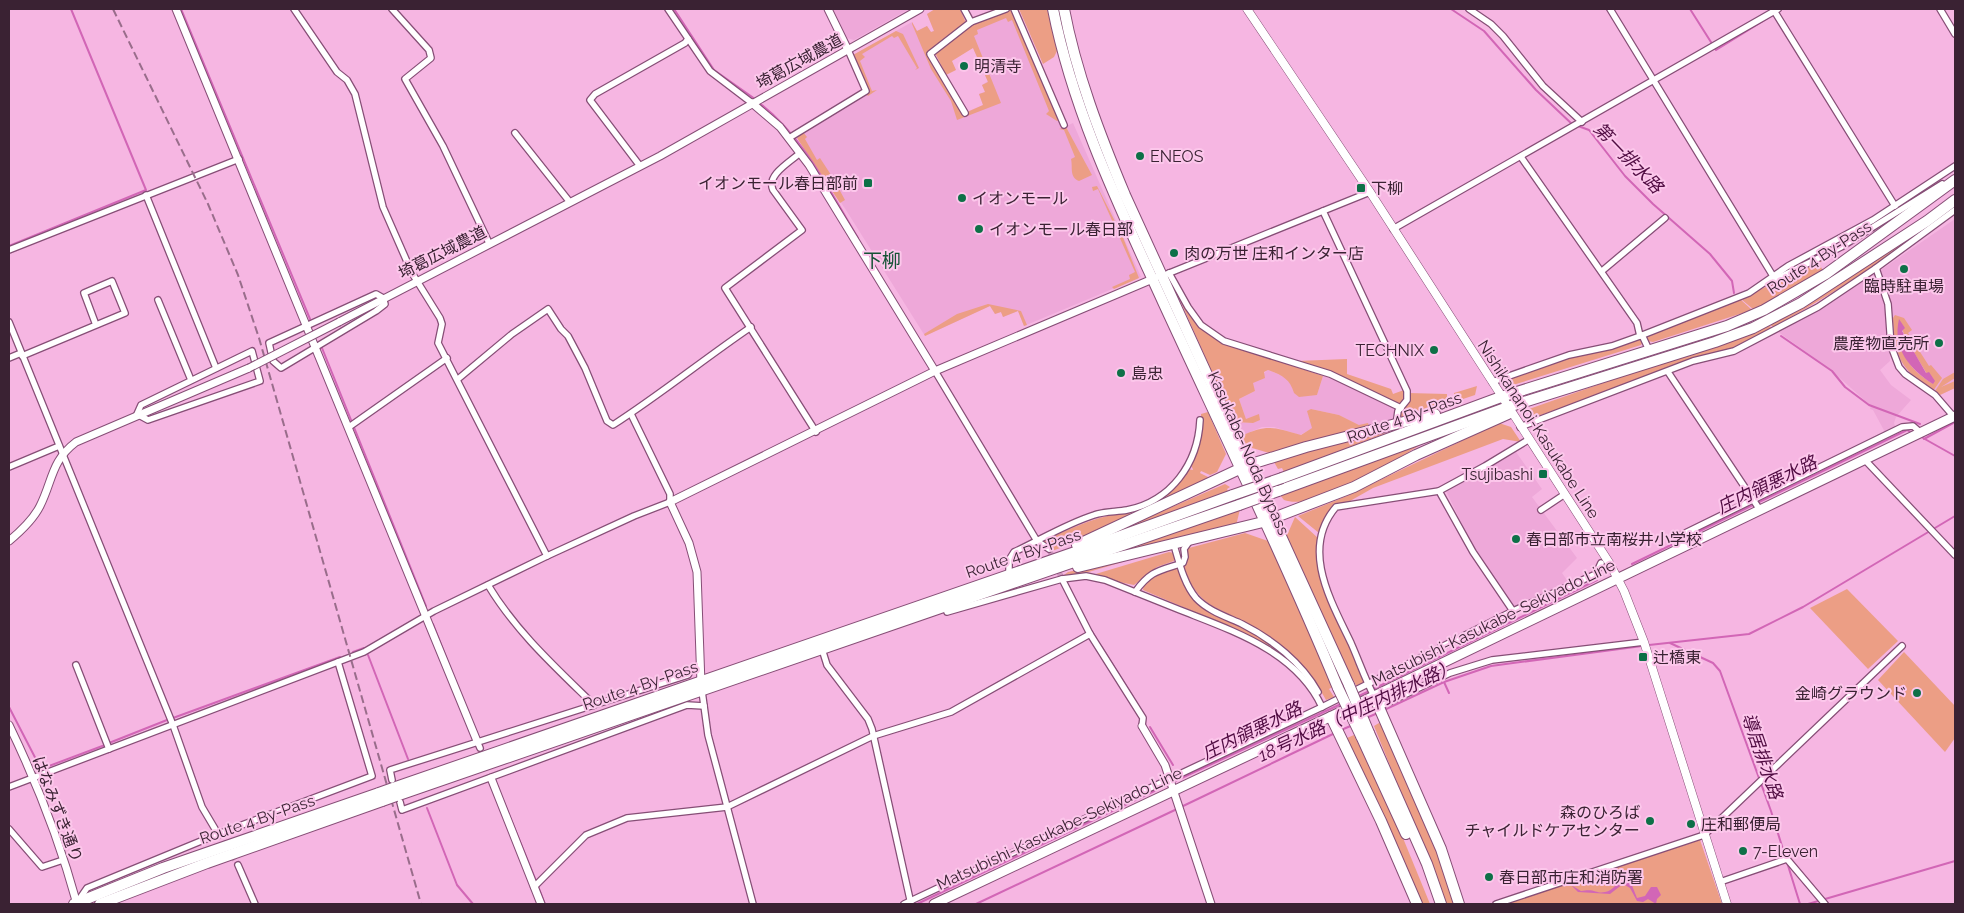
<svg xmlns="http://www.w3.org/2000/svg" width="1964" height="913" font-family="Raleway,'Noto Sans JP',sans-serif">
  <rect width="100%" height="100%" fill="#f6b6e2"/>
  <g fill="#eea8d9">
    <polygon points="833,9 909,9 854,40 847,38"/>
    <polygon points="935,9 960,9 927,52 964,113 983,105 979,94 985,92 982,85 988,81 973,48 962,35 1010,10 1062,128 1073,123 1141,277 1024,326 1018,311 1003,317 1001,312 995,314 990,306 925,336 846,210 797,138 798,135 870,92 853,55 912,22 917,31 927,26 931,32 934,31 927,14"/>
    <polygon points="1955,219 1955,388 1940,395 1906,371 1894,343 1890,299 1881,270"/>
    <polygon points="1873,274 1883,300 1888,326 1890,361 1880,370 1891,385 1911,400 1896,417 1894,423 1896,429 1886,434 1873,410 1870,409 1871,406 1832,371 1777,331"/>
    <polygon points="1268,370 1285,377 1292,385 1294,393 1317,395 1323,376 1347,385 1398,408 1394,420 1369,426 1359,425 1339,415 1311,409 1308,414 1313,428 1300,435 1274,427 1262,427 1241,436 1234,422 1253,423 1246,419 1239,399 1255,391 1252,383"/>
    <polygon points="1516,452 1542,489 1532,497 1577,558 1562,573 1569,583 1514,608 1474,549 1446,491"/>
  </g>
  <g fill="#ec9e85" fill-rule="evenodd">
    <polygon points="935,9 960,9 966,23 927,52 965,113 983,105 979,94 985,92 982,85 988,82 973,48 952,61 956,70 946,75 935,53 972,25 1010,10 1013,11 1059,120 1057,121 1046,114 1049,111 1012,20 1008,22 1006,18 977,30 978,34 974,36 1001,103 957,120 951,101 931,69 912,24 912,22 917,31 927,26 931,32 934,31 927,14"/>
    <polygon points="1019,9 1047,9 1057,51 1054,57 1043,64"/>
    <polygon points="896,31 903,34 919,68 915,70 917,68 898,36 894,38 892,36 862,54 865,57 860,61 872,91 877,90 868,96 866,94 870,92 853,55"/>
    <path d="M1066 127 1092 175 1079 181C1069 177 1073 167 1071 159L1075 157 1064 130 1059 129Z"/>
    <polygon points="803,132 807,137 805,139 817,160 820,158 835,181 832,184 836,191 839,189 845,200 840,203 797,138"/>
    <polygon points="1097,186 1122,235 1139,278 1114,289 1112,287 1130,279 1129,275 1135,272 1098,189 1093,191 1092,187"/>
    <path d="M1955 204V208C1897 252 1837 292 1773 327L1769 324Z"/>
    <polygon points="1833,254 1819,263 1823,271 1754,310 1741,299"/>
    <path d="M1172 282 1200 322 1239 348 1323 376 1317 395 1299 397 1294 393C1290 379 1282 375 1268 370L1264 372 1265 378 1253 383 1255 391 1239 399 1246 419 1259 414 1260 420 1253 423 1234 422Z"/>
    <polygon points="1740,299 1752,310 1653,342 1648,341 1645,337"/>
    <polygon points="988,304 1021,311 1027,325 1024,326 1018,311 1003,317 1001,312 995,314 990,306 925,336 924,334 957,314"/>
    <path d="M1895 315 1904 318 1912 330 1908 333 1929 366 1931 365 1942 378 1933 391C1900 368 1895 358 1893 318ZM1899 321 1906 339 1933 384C1901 363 1906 357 1899 321Z"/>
    <polygon points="1768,325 1772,328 1724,352 1532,418 1529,409"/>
    <polygon points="1642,338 1644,340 1641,345 1513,385 1509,379 1566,359"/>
    <polygon points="1274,353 1297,361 1347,359 1347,374 1391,389 1393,394 1404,390 1406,397 1400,405 1373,391 1273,354"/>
    <polygon points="1955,372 1955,378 1941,387 1955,381 1955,388 1940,395 1935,391 1943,379"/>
    <polygon points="1477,386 1475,395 1454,402 1454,393"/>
    <polygon points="1408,393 1447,394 1447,406 1398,419"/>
    <path d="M1311 409 1339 415 1359 425 1368 423 1369 426 1269 453 1249 447 1246 448 1241 436C1268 424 1272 427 1301 435L1312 428 1307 411Z"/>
    <path d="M1208 412 1226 454 1217 472 1210 475 1201 471 1200 473 1210 478 1071 544 1052 551 1044 541C1073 527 1101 514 1133 512L1120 520 1158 500 1188 469 1193 470 1191 464 1201 435V414Z"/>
    <polygon points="1499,423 1511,427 1521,442 1503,439 1373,488 1343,505 1335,505 1326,516 1319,533 1298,516 1349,495"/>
    <polygon points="1389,432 1284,472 1282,468 1278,469 1274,462 1319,448"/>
    <path d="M1422 444C1393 461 1316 512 1284 500L1280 495Z"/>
    <polygon points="1225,484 1230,487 1227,489 1228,491 1103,537"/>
    <polygon points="1240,509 1236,526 1097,559"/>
    <polygon points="1295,517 1318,538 1318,567 1322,585 1364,678 1362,685 1357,687 1344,664 1285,534 1288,533"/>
    <path d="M1245 533 1268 541 1334 686 1329 689 1334 697 1326 700C1307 665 1285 648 1251 626 1215 604 1200 610 1183 566L1187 562V551L1189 548Z"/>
    <polygon points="1160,551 1075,576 1064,575 1068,572"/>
    <polygon points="1169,552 1174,553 1174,561 1157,567 1134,585 1089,576"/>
    <path d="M1174 568 1178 570C1196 615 1210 608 1247 630 1278 647 1307 671 1323 704L1315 691 1266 648 1244 633 1143 590C1145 575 1162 572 1174 568Z"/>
    <polygon points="1847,589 1898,641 1868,669 1810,608"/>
    <polygon points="1904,652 1955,706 1955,738 1945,752 1878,680"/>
    <polygon points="1379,723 1384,726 1432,833 1457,904 1446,904 1374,726"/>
    <polygon points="1354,735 1396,821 1430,904 1419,904 1347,738"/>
    <polygon points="1700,840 1722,904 1503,904"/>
  </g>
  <g fill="#d266b6">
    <path d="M1899 319 1905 328 1902 331 1926 373 1929 372 1935 381 1933 384C1910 369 1892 349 1899 319Z"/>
    <path d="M1626 880 1631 883 1637 898 1645 896 1651 887H1657L1661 895 1657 899 1656 904 1648 899 1643 902 1637 901 1630 888 1623 884 1610 894 1578 892 1571 885 1581 891C1595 888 1596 894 1605 892 1614 891 1616 881 1626 880Z"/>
  </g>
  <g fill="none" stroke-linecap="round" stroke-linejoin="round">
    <g stroke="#d266b6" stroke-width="2">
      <polyline points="181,9 310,319"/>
      <polyline points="674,9 714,70 755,99"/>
      <polyline points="1451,9 1484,31 1536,90 1573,125"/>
      <polyline points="1690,9 1716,50 1768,18"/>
      <path d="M758 102C804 137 829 190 858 238"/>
      <polyline points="1578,126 1589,130 1625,176 1653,204 1710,254 1732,281 1734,293"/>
      <polyline points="9,246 146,190 71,9"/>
      <polyline points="1781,336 1832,371 1845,387 1869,405 1920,424"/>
      <polyline points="322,348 426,606"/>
      <polyline points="1923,438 1955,456"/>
      <polyline points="1924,439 1955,422"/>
      <polyline points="1632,564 1907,430 1912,433"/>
      <polyline points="433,624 455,680"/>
      <polyline points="1089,627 1096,638"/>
      <polyline points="1670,643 1713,663 1720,671 1771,811 1800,904"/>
      <polyline points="1649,645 1749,634 1803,607 1955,516"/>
      <polyline points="1101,646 1133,697"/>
      <polyline points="353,652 364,648"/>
      <polyline points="368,655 408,759"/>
      <polyline points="1444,682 1449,693"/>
      <polyline points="1357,697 1597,580"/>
      <polyline points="9,707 41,769 105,745"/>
      <polyline points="1384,710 1444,682 1491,666 1642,646"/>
      <polyline points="173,718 340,657"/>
      <polyline points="1366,718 1378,713"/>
      <polyline points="1150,727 1173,765"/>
      <polyline points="1341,730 1353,725"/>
      <polyline points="109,743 167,720"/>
      <polyline points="1173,782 1341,704"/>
      <polyline points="503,800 536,881"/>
      <polyline points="1181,807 1335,733"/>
      <polyline points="427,808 457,885 473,904"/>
      <polyline points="538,886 545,904"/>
      <polyline points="917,904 1169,784"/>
      <polyline points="976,904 1177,809"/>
      <polyline points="1808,904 1955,861"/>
    </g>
    <g stroke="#d098bf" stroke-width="5.5" stroke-dasharray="5.5 3" stroke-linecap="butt">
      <polyline points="1049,549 1062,579"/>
      <polyline points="218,834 238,865"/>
    </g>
    <g stroke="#864e76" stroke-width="8">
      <g id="minor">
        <polyline points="294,9 337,72 347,80 355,94 383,207 412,273 440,318 442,324 438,343 547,556"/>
        <polyline points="392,9 429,50 431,58 405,79 443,146 489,243"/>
        <polyline points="668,9 710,71 752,103"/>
        <polyline points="964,9 971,22"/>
        <polyline points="1014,9 1064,125"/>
        <polyline points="1469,9 1491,24 1503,36 1543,86 1582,122"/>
        <polyline points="1610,9 1773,276"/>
        <polyline points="1773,9 1895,206"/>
        <polyline points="1940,9 1955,34"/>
        <polyline points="965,113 930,54 971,22 1006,9"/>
        <polyline points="515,133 569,201"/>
        <polyline points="789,138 866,91 848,50"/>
        <path d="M800 153C790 162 766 175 773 190L802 230 725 288 816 432"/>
        <polyline points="1521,157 1637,323 1640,336"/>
        <polyline points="640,166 590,100 595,94 685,43 688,39"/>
        <polyline points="146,195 216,368"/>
        <polyline points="1323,211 1407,391 1407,400 1398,411 1396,425"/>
        <polyline points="1393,229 1778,9"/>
        <polyline points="9,250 239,159"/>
        <polyline points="1876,268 1888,304 1891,346 1899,367 1905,374 1935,395 1954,417"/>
        <polyline points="1602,271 1665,218"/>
        <polyline points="1169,273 1188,307 1201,325 1224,341 1330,374 1401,408"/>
        <polyline points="1167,274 1370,192"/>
        <polyline points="1768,283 1841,247 1942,184"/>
        <polygon points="376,294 383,298 385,304 376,311 281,368 273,361 269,343"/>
        <polyline points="158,300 191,380"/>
        <polyline points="9,322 173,725 202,807 218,834"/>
        <polyline points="1642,335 1649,350"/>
        <polygon points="252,351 260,381 148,420 137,414 141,405"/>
        <polyline points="22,356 125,313 112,281 84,293 96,325"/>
        <polyline points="9,358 21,353"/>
        <polyline points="935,371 1037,541 1049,549"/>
        <polyline points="1668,372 1760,510"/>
        <path d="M458 379 512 334 548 309 561 329 568 336 585 368 607 421 613 425C661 394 704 359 751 327"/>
        <polyline points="1492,382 1569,355 1612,346 1640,336 1749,293 1788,266 1873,220 1955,166"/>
        <polyline points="349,427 447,358"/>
        <polyline points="1520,427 1693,361 1734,351 1818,307 1876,268 1955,210"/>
        <polyline points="1865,460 1955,555"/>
        <polyline points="9,467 59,446"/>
        <polyline points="1439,491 1473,552 1513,611"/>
        <polyline points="1541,510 1565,494"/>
        <path d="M1174 545C1179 562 1184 584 1196 598 1208 611 1227 617 1242 624 1272 639 1302 663 1318 692"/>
        <polyline points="1684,546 1679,536 1902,427 1913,426 1921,433"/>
        <path d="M1009 574V560L1014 552C1040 540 1066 524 1094 515 1105 511 1116 512 1127 510 1171 501 1198 464 1200 420"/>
        <polyline points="1062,579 1090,634 1143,718 1142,726"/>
        <path d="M488 585C515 630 553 665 591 702L592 706"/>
        <path d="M1135 592C1151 570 1159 571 1183 563L1185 557 1184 549 1189 542"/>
        <path d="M947 612 1062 579 1086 576 1105 580C1130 590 1155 600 1180 610 1233 631 1296 651 1322 707"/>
        <polyline points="822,649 827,665 868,719 872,729 911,904"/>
        <polyline points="76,665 109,749"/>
        <polyline points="702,691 708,735 753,904"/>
        <path d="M1374 696C1365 679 1359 661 1351 643 1331 601 1300 549 1336 507L1439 491 1485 466 1528 440"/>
        <polyline points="1379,707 1450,673 1492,660 1644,642"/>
        <polyline points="477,741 480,748"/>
        <polyline points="392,780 390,770 688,675 692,668 700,665"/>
        <polyline points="9,787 364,652 434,611 547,556 634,516 670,502 670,494 631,414"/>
        <polyline points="400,802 402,810 687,705 704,706"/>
        <polyline points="9,829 42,867 63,860"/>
        <polyline points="238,865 255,904"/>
        <polyline points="1720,882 1787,859 1825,904"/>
        <polyline points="534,887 586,835 627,818 727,807 873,736 951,712 1090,634"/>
        <polyline points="78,901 87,888 218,834 372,776 338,662"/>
        <polyline points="904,904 1322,707 1513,611 1596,574 1601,563"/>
        <polyline points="1496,904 1704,835 1902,646"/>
      </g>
    </g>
    <g stroke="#864e76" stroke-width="9">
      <g id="tertiary">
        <polyline points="176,9 477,741"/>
        <polyline points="828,9 848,50"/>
        <polyline points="752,103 780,127 809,165 935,371"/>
        <polyline points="339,322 660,156 920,9"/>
        <path d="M9 541C21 531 33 520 40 506 53 480 51 461 76 442L249 368"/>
        <polyline points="701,684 697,572 689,543 670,502 935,371 1155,278"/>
        <path d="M9 725C37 783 60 842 77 904"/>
        <polyline points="1142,726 1165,765 1211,904"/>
        <polyline points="491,778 541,904"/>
      </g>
    </g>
    <g stroke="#864e76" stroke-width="9">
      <polyline id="secondary" points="1247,9 1370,192 1610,564 1624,591 1644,642 1727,904"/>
    </g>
    <g stroke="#864e76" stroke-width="11">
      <polyline id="primary" points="934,904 1374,696 1955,416"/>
    </g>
    <g stroke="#864e76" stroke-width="12">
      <g id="trunk">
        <path d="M1053 9C1073 111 1120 208 1163 302 1222 430 1284 558 1338 688"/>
        <path d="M1064 9C1076 73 1100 135 1125 195L1349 685"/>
        <polyline points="1282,478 1501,397 1727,326 1764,310 1826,274 1955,180"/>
        <polyline points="1278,491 1508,407 1715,342 1753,328 1801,303 1927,221 1955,200"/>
        <polyline points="1077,545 1248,465 1306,447 1435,414"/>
        <polyline points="1078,567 1263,522 1354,487 1416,455 1508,414"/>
        <polyline points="1374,696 1441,849 1459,904"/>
        <polyline points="1331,717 1381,821 1417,904"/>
        <polyline points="1369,733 1427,864 1441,904"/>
        <polyline points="1361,736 1406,834"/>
        <polyline points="393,788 1104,542 1233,495"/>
        <polyline points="396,796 1239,505"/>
        <polyline points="74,904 163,868 379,793"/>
        <polyline points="100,904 207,863 382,801"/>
      </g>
    </g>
    <use href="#minor" stroke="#fff" stroke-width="5.5"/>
    <use href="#tertiary" stroke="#fff" stroke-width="7"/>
    <use href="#secondary" stroke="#fff" stroke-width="8"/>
    <use href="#primary" stroke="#fff" stroke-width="9"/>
    <use href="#trunk" stroke="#fff" stroke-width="10"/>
    <polyline stroke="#996d8b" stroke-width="2" stroke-dasharray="8 4" stroke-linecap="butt" points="113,9 208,204 238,275 259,338 421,904"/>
    <g stroke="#864e76" stroke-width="9" stroke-linecap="butt">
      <polyline id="tertiary-bridge" points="249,368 339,322"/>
    </g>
    <g stroke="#864e76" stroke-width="12" stroke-linecap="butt">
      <g id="trunk-bridge">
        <polyline points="1233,495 1282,478"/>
        <polyline points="1239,505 1278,491"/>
        <polyline points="1349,685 1369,733"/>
        <polyline points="1338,688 1361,736"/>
        <polyline points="379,793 393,788"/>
        <polyline points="382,801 396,796"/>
      </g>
    </g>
    <use href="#tertiary-bridge" stroke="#fff" stroke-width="7"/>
    <use href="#trunk-bridge" stroke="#fff" stroke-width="10"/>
  </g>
  <g fill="#0d7047" stroke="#fcc7eb" stroke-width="2">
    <circle cx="964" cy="66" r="5"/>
    <circle cx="1140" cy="156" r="5"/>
    <rect x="863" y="178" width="10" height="10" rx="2.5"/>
    <rect x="1356" y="183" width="10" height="10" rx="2.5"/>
    <circle cx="962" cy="198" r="5"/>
    <circle cx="979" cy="229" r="5"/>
    <circle cx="1174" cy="253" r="5"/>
    <circle cx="1904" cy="269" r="5"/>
    <circle cx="1939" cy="343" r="5"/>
    <circle cx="1434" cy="350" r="5"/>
    <circle cx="1121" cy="373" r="5"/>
    <rect x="1538" y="469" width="10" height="10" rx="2.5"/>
    <circle cx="1516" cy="539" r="5"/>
    <rect x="1638" y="652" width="10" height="10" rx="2.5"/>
    <circle cx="1917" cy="693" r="5"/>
    <circle cx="1650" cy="821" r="5"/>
    <circle cx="1691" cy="824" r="5"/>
    <circle cx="1743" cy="851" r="5"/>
    <circle cx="1489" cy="877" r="5"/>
  </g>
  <g text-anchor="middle" stroke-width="4" stroke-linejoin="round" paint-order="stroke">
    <g font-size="16" fill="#3a2233" stroke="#fcc7eb">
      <text transform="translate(799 61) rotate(-29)" y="6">埼葛広域農道</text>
      <text transform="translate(442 252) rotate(-27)" y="6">埼葛広域農道</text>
      <text transform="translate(1819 257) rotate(-33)" y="6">Route 4 By-Pass</text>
      <text transform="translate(1404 417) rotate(-20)" y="6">Route 4 By-Pass</text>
      <text transform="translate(1539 429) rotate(57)" y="6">Nishikananoi-Kasukabe Line</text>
      <text transform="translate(1249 453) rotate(66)" y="6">Kasukabe-Noda Bypass</text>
      <text transform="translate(1023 553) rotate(-19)" y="6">Route 4 By-Pass</text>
      <text transform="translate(1493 622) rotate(-26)" y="6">Matsubishi-Kasukabe-Sekiyado Line</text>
      <text transform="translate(640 685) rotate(-19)" y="6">Route 4 By-Pass</text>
      <text transform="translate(58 809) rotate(69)" y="6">はなみずき通り</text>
      <text transform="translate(257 819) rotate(-19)" y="6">Route 4 By-Pass</text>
      <text transform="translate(1059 828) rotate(-25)" y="6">Matsubishi-Kasukabe-Sekiyado Line</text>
    </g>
    <g font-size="16" fill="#3a2233" stroke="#fcc7eb" text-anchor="start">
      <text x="974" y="72">明清寺</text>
      <text x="1150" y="162">ENEOS</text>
      <text x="858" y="189" text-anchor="end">イオンモール春日部前</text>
      <text x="1371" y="194">下柳</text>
      <text x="972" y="204">イオンモール</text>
      <text x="989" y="235">イオンモール春日部</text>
      <text x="1184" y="259">肉の万世 庄和インター店</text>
      <text x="1904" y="292" text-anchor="middle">臨時駐車場</text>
      <text x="1929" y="349" text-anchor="end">農産物直売所</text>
      <text x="1424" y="356" text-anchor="end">TECHNIX</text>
      <text x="1131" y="379">島忠</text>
      <text x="1533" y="480" text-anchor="end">Tsujibashi</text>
      <text x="1526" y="545">春日部市立南桜井小学校</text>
      <text x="1653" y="663">辻橋東</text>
      <text x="1907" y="699" text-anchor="end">金崎グラウンド</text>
      <text x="1640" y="818" text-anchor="end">森のひろば<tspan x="1640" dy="18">チャイルドケアセンター</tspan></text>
      <text x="1701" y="830">庄和郵便局</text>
      <text x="1753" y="857">7-Eleven</text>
      <text x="1499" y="883">春日部市庄和消防署</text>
    </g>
    <g font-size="18" font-style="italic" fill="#510c43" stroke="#fcc7eb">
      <text transform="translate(1628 158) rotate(46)" y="6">第一排水路</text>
      <text transform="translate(1767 485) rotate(-26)" y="6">庄内領悪水路</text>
      <text transform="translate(1357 711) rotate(-25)" y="6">18号水路（中庄内排水路）</text>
      <text transform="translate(1252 731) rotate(-26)" y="6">庄内領悪水路</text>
      <text transform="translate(1762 756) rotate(71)" y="6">導居排水路</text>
    </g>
    <g font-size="19" fill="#155336" stroke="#fcc7eb">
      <text x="882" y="267">下柳</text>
    </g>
  </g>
  <rect width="1964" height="913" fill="none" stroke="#3a2233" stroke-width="20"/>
</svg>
